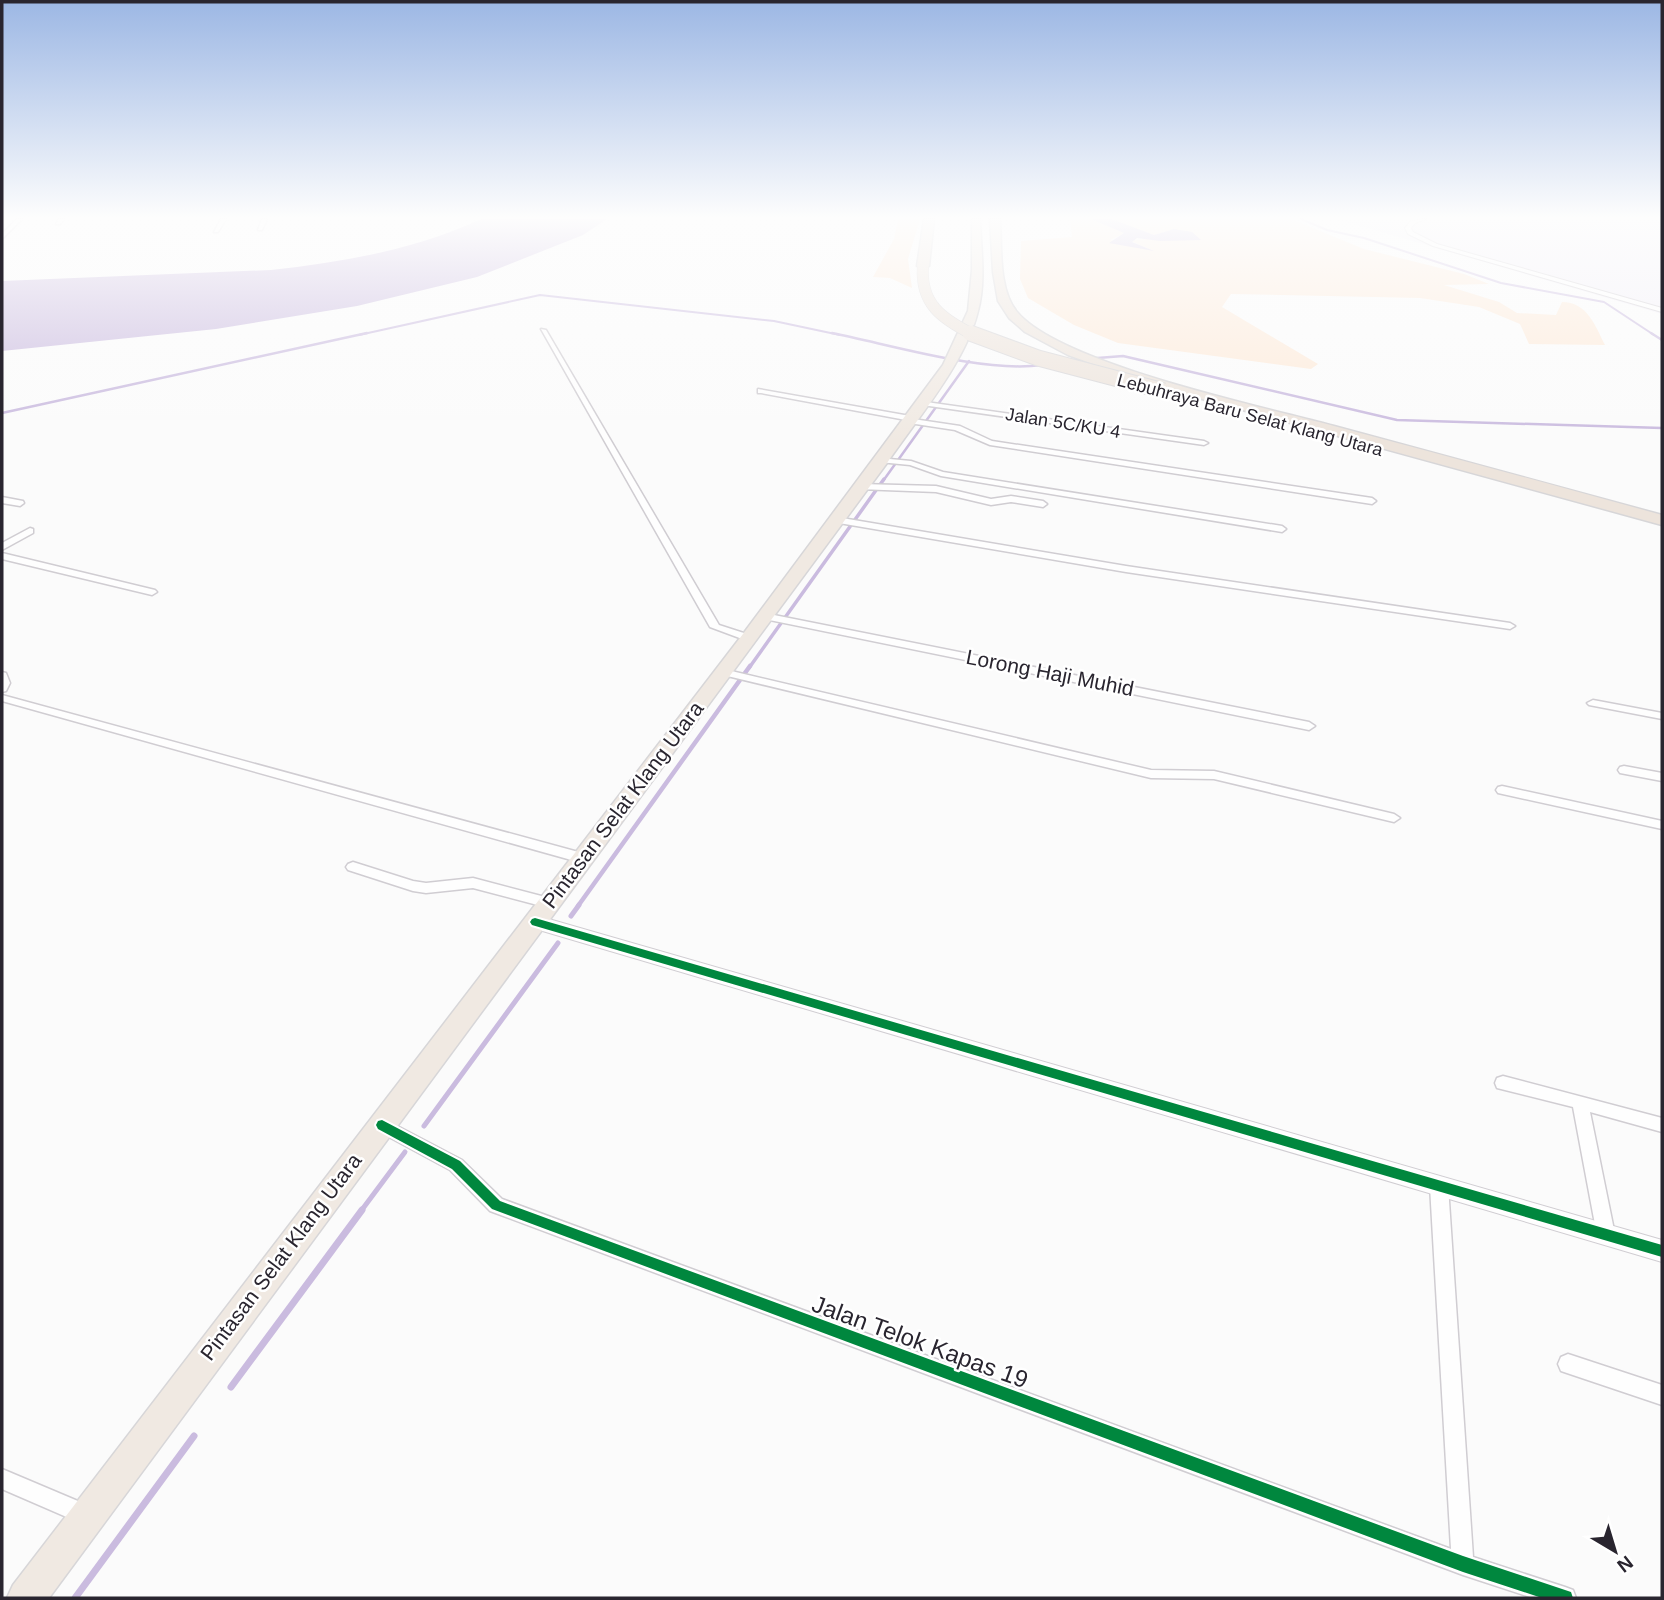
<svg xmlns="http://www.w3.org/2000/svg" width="1664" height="1600" font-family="Helvetica,sans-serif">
  <rect width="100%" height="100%" fill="#fbfbfb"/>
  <polygon fill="#f3f0f8" points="1337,219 1662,219 1662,314"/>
  <g fill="#fdead9">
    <polygon points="898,219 920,219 908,259 912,288 890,278 873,277 894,239"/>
    <path d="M1070 219H1091L1125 233 1110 240 1151 250 1131 241C1139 237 1186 240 1200 240L1174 229 1154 235 1112 219H1291L1364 249 1464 274 1489 284 1444 285 1499 302 1517 313 1556 315 1562 302C1587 302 1595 325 1605 345L1529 344 1520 324 1479 307 1420 298 1231 294 1222 307 1318 364 1311 369 1118 343 1074 325 1028 298 1020 279 1021 241 1072 237Z"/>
  </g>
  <g fill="#cabbdf">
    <path d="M481 219H607L583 235 477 277 357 306 216 329 2 351V281L271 270C343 262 415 250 481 219Z"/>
    <polygon points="1091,219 1112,219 1154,235 1174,229 1192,232 1201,240 1160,241 1137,238 1132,242 1154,251 1109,243 1124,233"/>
  </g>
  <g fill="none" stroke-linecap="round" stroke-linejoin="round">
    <g stroke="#cabbdf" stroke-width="2">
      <polyline points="1301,219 1327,230 1364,238 1501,283 1604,302 1654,335"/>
      <polyline points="359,335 540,295 774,321 840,335"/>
    </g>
    <g stroke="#cabbdf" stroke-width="2.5">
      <path d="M832 333C892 345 983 373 1042 365"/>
      <polyline points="1651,333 1662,340"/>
      <polyline points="1072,360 1123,356 1397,420 1662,428"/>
      <polyline points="2,413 367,333"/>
      <polyline points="883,481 969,361"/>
    </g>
    <polyline stroke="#cabbdf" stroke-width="3.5" points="749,668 884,479"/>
    <polyline stroke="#cabbdf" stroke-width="4.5" points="578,906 750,666"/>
    <g stroke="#cabbdf" stroke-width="5">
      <polyline points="571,916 579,905"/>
      <polyline points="424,1126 558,943"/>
      <polyline points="361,1211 405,1152"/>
    </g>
    <g stroke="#cabbdf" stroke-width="7">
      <polyline points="231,1387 362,1210"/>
      <polyline points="75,1598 194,1436"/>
    </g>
    <g stroke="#d0cdd2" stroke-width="3">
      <g id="minor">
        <polygon points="17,219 22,219 2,239 2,234"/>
        <polygon points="59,219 64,219 60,224 56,224"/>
        <polygon points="221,219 226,219 218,232 214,232"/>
        <polygon points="262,219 267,219 262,230 258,230"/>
        <polygon points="541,329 546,330 719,625 753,636 753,640 745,640 710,627"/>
        <polygon points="758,389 910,416 913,416 913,419 960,426 992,441 1372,498 1376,501 1372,504 990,445 955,430 909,423 906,423 906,420 761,393 758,393"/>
        <polygon points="919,401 1204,441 1208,443 1204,445 922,405 919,405"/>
        <polygon points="879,458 911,461 943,472 1282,526 1286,529 1282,532 941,476 910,465 879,462"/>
        <polygon points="861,484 936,486 991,499 1011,496 1043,501 1047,504 1043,507 1011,502 991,505 936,492 858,489 858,485"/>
        <polygon points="2,497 23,501 24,503 20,506 2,503"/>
        <polygon points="836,517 1126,566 1510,623 1515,626 1510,629 1126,572 833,522 832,520"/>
        <polygon points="30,528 33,529 33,533 2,550 2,543"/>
        <polygon points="2,553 155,590 157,592 152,595 2,559"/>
        <polygon points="764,613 1309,722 1315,726 1309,730 760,618 759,616"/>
        <polygon points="723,669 1151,770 1214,771 1394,814 1400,818 1394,822 1214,779 1151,778 719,674 718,672 719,670"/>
        <polygon points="2,672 6,673 10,683 6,691 2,692"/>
        <polygon points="2,695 582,853 587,855 588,858 587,861 582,863 2,701"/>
        <polygon points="1593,700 1662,713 1662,719 1589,705 1587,703"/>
        <polygon points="1624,766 1662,773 1662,781 1620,773 1618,770 1620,767"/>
        <polygon points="1502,786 1662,821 1662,829 1498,793 1496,790 1498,787"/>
        <polygon points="353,862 413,881 426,883 473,878 549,898 554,899 556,903 554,907 549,908 473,888 426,893 413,891 348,870 346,867 348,864"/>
        <polygon points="1503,1076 1662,1118 1662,1132 1590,1112 1615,1235 1612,1241 1606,1243 1600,1241 1597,1235 1573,1107 1497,1088 1495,1083 1497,1078"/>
        <polygon points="382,1118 462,1160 502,1199 1451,1549 1430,1186 1433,1180 1439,1178 1445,1180 1448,1186 1473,1557 1565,1587 1573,1590 1576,1598 1533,1598 1463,1575 490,1211 450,1170 376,1130 374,1125 376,1120"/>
        <polygon points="1568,1354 1662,1385 1662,1405 1561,1371 1558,1364 1561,1357"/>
        <polygon points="2,1469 92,1507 96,1514 92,1521 85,1525 2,1489"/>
      </g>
    </g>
    <g stroke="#d0cdd2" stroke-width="2">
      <g id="tertiary">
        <polygon points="1426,219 1415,223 1411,228 1413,232 1437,244 1662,308 1662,312 1433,246 1408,234 1405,228 1411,221"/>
        <polygon points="535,915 1662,1240 1662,1262 529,927 526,922 529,917"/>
      </g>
    </g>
    <g stroke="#d7d6d8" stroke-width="3">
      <path id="trunk" d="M972 219H980C981 249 986 282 978 311 966 362 917 419 887 463L49 1598H7L13 1585 743 634 943 365 968 311 972 270Z"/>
    </g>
    <g stroke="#d7d6d8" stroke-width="3">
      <g id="motorway">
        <polygon points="924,219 934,219 929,266 923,269 917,266"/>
        <path d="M990 219H1000C1002 247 998 289 1017 312 1060 364 1264 407 1334 426 1444 455 1553 485 1662 515V525L1155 386 1068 355 1025 332 1009 318 998 301 993 272Z"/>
      </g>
    </g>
    <use href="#minor" fill="#fefefe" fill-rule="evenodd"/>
    <use href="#tertiary" fill="#fefefe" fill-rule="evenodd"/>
    <use href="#trunk" fill="#f0e9e2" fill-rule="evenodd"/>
    <use href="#motorway" fill="#ede4dc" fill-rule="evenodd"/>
    <g stroke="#d7d6d8" stroke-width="12" stroke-linecap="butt">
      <path id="motorway-bridge-far1" d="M923 266C920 304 942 319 974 335"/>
    </g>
    <g stroke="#d7d6d8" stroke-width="17" stroke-linecap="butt">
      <polyline id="motorway-bridge" points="970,333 1038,358 1164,391"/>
    </g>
    <use href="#motorway-bridge-far1" stroke="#ede4dc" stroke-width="11"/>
    <use href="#motorway-bridge" stroke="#ede4dc" stroke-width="15"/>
    <g stroke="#fff" stroke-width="4">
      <g id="cycleway">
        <polygon points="535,918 1662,1245 1662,1257 532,925 530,922 532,919"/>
        <polygon points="382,1120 460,1161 500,1201 1463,1556 1571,1592 1573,1598 1542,1598 1463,1572 492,1209 452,1169 378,1129 376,1125 378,1121"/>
      </g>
    </g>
    <use href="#cycleway" fill="#00873e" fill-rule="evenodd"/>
  </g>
  <linearGradient id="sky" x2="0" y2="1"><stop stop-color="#9cb7e4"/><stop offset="0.49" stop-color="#fdfdfd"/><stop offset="1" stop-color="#fdfdfd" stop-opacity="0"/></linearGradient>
  <rect width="1664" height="443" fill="url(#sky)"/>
  <g text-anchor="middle" stroke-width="5" stroke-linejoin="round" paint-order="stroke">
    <g font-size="18" fill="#29252f" stroke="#fff">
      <text transform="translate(1250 415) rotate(15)" y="6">Lebuhraya Baru Selat Klang Utara</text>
      <text transform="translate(1063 423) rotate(9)" y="6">Jalan 5C/KU 4</text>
    </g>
    <g font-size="21" fill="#29252f" stroke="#fff">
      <text transform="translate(1050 673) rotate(11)" y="7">Lorong Haji Muhid</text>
      <text transform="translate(623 805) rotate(-53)" y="7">Pintasan Selat Klang Utara</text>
      <text transform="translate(281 1257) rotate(-53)" y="7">Pintasan Selat Klang Utara</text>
    </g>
    <g font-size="24" fill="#29252f" stroke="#fff">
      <text transform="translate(920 1342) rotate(20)" y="8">Jalan Telok Kapas 19</text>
    </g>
  </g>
  <rect width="1664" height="1600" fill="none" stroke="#29252f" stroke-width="7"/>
  <g transform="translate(1615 1551) rotate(142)" stroke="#ffffff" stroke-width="5" paint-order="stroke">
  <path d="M0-5L12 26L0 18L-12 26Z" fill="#29252f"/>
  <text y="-10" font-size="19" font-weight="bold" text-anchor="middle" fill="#29252f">N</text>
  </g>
</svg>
